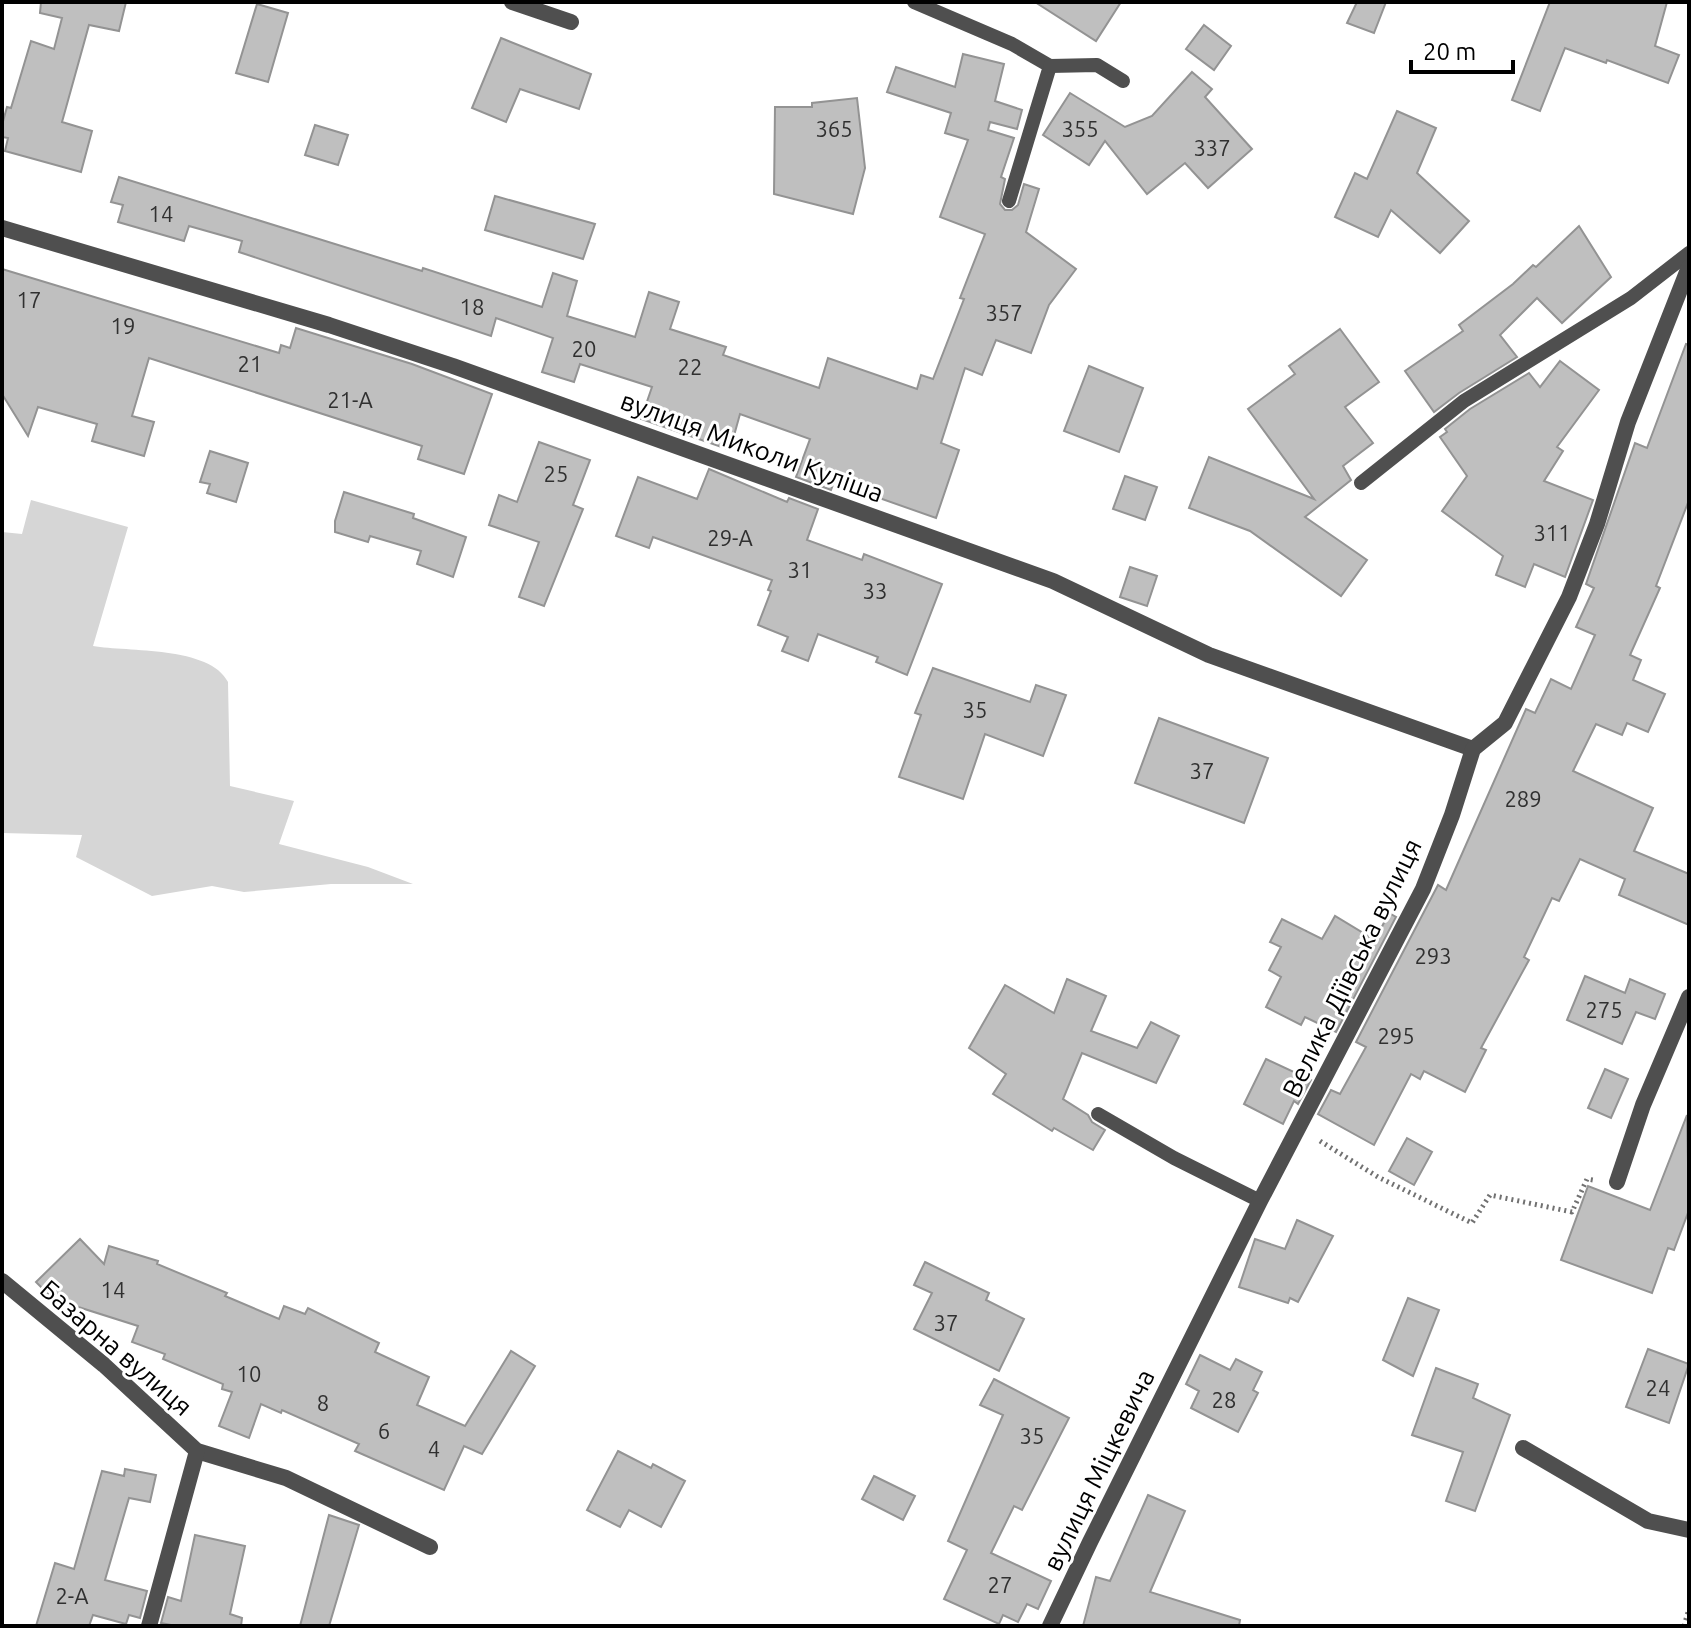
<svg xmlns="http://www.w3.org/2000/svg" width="1691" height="1628" font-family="Ubuntu,sans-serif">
  <rect width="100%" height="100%" fill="#fff"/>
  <path fill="#d6d6d6" d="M31 500 128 527 93 646C128 652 210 646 228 682L230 786 294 801 279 844 368 867 413 884H331L244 892 212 886 152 896 76 857 82 835 2 833V532L22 534Z"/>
  <g fill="#bfbfbf" stroke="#939393" stroke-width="2">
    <polygon points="41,2 126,2 119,31 89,25 62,122 92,131 81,172 5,151 8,138 2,137 2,125 7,107 11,108 31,41 54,49 62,18 40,13"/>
    <polygon points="1035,2 1121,2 1096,41"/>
    <polygon points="1357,2 1386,2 1374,33 1347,23"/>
    <polygon points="1550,2 1667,2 1655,46 1679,55 1668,83 1607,60 1606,63 1565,48 1540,111 1512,100"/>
    <polygon points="257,4 288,13 268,82 236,73"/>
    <polygon points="1204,25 1231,46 1214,70 1186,49"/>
    <polygon points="501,38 591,74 579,109 520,89 506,122 472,108"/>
    <polygon points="963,54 1004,64 995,101 1022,110 1017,129 990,122 988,130 1014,138 1001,177 1005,179 1000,204 1005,210 1012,210 1018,205 1024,184 1039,189 1026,232 1076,269 1049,305 1031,353 996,340 982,375 965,368 941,443 959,450 936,518 834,482 831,490 796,477 810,439 740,414 730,450 641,419 652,387 580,364 574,382 542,372 553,338 496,318 491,336 239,252 242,241 189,226 184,241 118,222 123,205 111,202 119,177 422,271 423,268 542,307 553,273 577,281 567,316 635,337 649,292 679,302 670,329 726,347 723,355 819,388 828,358 917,389 921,375 933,379 964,299 960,298 985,234 940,217 968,140 945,133 951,113 887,92 896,67 955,87"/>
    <polygon points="1192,72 1212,89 1205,97 1252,149 1208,188 1185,163 1147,194 1105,141 1089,165 1043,135 1070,93 1125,127 1152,116"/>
    <polygon points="857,98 865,168 853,214 774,194 775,107 812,107 812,103"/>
    <polygon points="1397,111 1436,128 1417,173 1469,221 1440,253 1391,210 1378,237 1335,217 1355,173 1367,179"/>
    <polygon points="315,125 348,135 338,165 305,155"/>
    <polygon points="495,196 595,224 583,259 485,230"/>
    <polygon points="1579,226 1611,277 1562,323 1537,298 1500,335 1517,357 1459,393 1434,412 1405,371 1463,331 1459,325 1513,284 1533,265 1536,267"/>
    <polygon points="2,269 279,353 281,345 290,348 296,328 412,364 492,394 464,474 418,459 422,446 149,358 132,416 154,422 144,456 92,441 97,424 38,407 28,436 2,394"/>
    <polygon points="1340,329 1379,382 1345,407 1373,443 1343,466 1351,480 1305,517 1367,560 1341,596 1250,531 1189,508 1209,457 1314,499 1248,409 1295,374 1289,366"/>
    <polygon points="1686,344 1689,345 1689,500 1656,586 1660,588 1630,655 1641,660 1633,680 1665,694 1648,732 1627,723 1622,735 1596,724 1573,771 1653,808 1634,851 1689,874 1689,925 1619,895 1625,879 1580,859 1559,901 1552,898 1524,957 1529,960 1481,1048 1486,1050 1465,1092 1424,1071 1420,1079 1411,1074 1374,1145 1318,1114 1331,1090 1340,1094 1366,1047 1356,1042 1438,885 1446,890 1526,709 1535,713 1551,679 1571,689 1595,635 1576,627 1594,588 1586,584 1635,443 1647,448"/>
    <polygon points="1560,361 1599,390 1557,447 1563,451 1544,481 1593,500 1565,577 1534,564 1525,587 1496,575 1503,556 1442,511 1467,476 1440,437 1447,432 1445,429 1470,409 1529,373 1540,387"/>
    <polygon points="1089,366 1143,388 1119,452 1064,431"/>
    <polygon points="539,442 590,460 573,505 583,509 544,606 519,597 539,542 489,525 499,495 517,502"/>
    <polygon points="210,451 248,463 236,502 207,493 210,484 200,482"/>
    <polygon points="709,469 787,502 789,498 818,509 807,540 862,560 864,554 942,584 907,675 876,662 878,657 818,634 808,661 782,651 788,637 758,625 771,591 768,590 772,580 653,537 649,548 616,536 638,477 697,499"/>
    <polygon points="1125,476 1157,487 1145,520 1113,509"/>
    <polygon points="344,492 414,514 413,518 466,537 453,577 417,564 421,551 370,536 368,542 335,532 335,521"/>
    <polygon points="1130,567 1157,576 1147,606 1120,597"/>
    <polygon points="933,668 1030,702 1036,685 1066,695 1043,756 985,734 963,799 899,777 921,715 915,713"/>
    <polygon points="1159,718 1268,758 1244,823 1135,783"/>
    <polygon points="1389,913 1396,917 1336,1032 1305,1017 1301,1025 1266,1007 1281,977 1269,970 1281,947 1270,942 1282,919 1322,939 1335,916 1375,940"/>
    <polygon points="1585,976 1625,993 1630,979 1665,994 1655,1019 1636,1012 1622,1044 1567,1020"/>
    <polygon points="1067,979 1106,996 1091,1031 1137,1048 1151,1022 1179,1036 1156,1083 1082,1053 1063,1099 1088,1115 1092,1122 1105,1130 1093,1150 1054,1128 1052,1131 993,1094 1006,1074 969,1048 1005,985 1054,1013"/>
    <polygon points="1266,1059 1311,1080 1298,1104 1294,1101 1283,1124 1244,1104"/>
    <polygon points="1605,1069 1628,1079 1611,1118 1588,1108"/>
    <polygon points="1687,1115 1689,1210 1674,1250 1668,1248 1652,1293 1561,1260 1588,1186 1650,1210"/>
    <polygon points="1407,1138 1432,1152 1414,1185 1389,1171"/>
    <polygon points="1297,1220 1333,1236 1298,1302 1290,1298 1288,1303 1239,1287 1255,1239 1285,1249"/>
    <polygon points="80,1239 104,1264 109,1246 158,1261 157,1264 227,1293 225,1296 279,1319 284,1306 305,1314 308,1308 379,1343 375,1352 429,1377 417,1405 465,1426 511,1351 535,1366 482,1454 464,1446 444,1490 355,1451 359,1444 282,1410 281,1413 261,1404 249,1438 219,1426 232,1392 222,1389 223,1384 163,1359 165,1354 132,1342 138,1326 53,1299 36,1282"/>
    <polygon points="925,1262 989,1293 986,1300 1024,1319 999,1371 914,1329 932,1293 914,1285"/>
    <polygon points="1408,1298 1439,1310 1413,1376 1383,1360"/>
    <polygon points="1648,1349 1689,1364 1669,1423 1626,1407"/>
    <polygon points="1200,1355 1230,1370 1236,1359 1262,1372 1253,1390 1258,1393 1238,1432 1191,1408 1199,1391 1186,1384"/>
    <polygon points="1436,1368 1478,1384 1473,1398 1510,1415 1475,1511 1446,1501 1463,1452 1412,1435"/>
    <polygon points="994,1379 1069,1418 1022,1510 1014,1506 991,1553 1051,1581 1038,1609 1027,1604 1018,1622 1003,1615 999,1624 944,1599 967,1550 948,1541 1003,1415 980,1405"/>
    <polygon points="618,1451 651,1468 653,1464 685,1481 661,1527 629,1510 620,1527 587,1510"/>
    <polygon points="125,1469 156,1475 150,1502 129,1498 105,1580 147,1591 140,1618 129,1615 126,1624 93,1615 89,1626 36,1626 55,1563 74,1569 102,1471 124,1476"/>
    <polygon points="874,1476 915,1496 903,1520 862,1499"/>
    <polygon points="1148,1495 1185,1511 1150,1592 1240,1620 1239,1626 1083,1626 1096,1577 1110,1581"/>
    <polygon points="329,1515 359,1525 329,1626 300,1626"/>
    <polygon points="195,1535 245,1546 230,1614 242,1618 241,1626 176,1626 161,1623 168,1597 181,1601"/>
  </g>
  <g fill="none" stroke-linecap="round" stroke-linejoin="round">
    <g stroke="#717171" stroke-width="5" stroke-dasharray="2 4" stroke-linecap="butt">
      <polyline points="1320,1141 1378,1177 1472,1223 1490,1195 1572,1212 1587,1179 1593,1180"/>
      <polyline points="1684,1626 1689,1609"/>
    </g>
    <g stroke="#4f4f4f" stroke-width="14">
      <polyline points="914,2 1012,44 1050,66 1009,201"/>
      <polyline points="1050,66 1097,65 1123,81"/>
      <polyline points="1361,483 1464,401 1631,298 1689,253"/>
      <polyline points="1098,1114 1174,1158 1260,1201"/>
    </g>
    <g stroke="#4f4f4f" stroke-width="16">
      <polyline points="512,2 571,22"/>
      <polyline points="2,228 329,325 453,366 1053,581 1209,655 1473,749"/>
      <polyline points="1617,1182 1643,1105 1689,997"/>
      <polyline points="2,1281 104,1365 197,1451 286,1478 430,1547"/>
      <polyline points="1523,1448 1648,1521 1689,1530"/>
      <polyline points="149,1626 197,1451"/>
      <polyline points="1050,1626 1090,1542 1260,1201 1423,889 1452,815 1473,749 1505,723 1569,597 1597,524 1628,422 1689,267"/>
    </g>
  </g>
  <g text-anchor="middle" stroke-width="6" stroke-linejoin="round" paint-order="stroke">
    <g font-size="22" fill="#303030">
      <text x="834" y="137">365</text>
      <text x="1080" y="137">355</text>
      <text x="1212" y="156">337</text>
      <text x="161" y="222">14</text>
      <text x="29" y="308">17</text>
      <text x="472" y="315">18</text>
      <text x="1004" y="321">357</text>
      <text x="123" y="334">19</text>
      <text x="584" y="357">20</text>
      <text x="250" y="372">21</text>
      <text x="690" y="375">22</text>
      <text x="350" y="408">21-А</text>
      <text x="556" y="482">25</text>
      <text x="1552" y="541">311</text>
      <text x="730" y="546">29-А</text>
      <text x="800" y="578">31</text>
      <text x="875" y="599">33</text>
      <text x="975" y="718">35</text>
      <text x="1202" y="779">37</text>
      <text x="1523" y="807">289</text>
      <text x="1433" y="964">293</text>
      <text x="1604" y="1018">275</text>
      <text x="1396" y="1044">295</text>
      <text x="113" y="1298">14</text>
      <text x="946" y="1331">37</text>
      <text x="249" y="1382">10</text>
      <text x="1658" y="1396">24</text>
      <text x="1224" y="1408">28</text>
      <text x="323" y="1411">8</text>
      <text x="384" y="1439">6</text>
      <text x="1032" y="1444">35</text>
      <text x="434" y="1457">4</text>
      <text x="1000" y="1593">27</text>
      <text x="72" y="1604">2-А</text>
    </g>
    <g font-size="26" fill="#000" stroke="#fff">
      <text transform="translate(752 447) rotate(20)" y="9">вулиця Миколи Куліша</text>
      <text transform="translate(1352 968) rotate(-64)" y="9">Велика Діївська вулиця</text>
      <text transform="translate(116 1348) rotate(41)" y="9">Базарна вулиця</text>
      <text transform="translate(1099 1470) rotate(-64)" y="9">вулиця Міцкевича</text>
    </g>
  </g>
  <rect width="1691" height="1628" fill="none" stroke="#000000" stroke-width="8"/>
  <path d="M1411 60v12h102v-12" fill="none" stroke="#000000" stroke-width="4"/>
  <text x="1423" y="60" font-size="24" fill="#000000" stroke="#ffffff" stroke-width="6" paint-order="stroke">20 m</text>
</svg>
